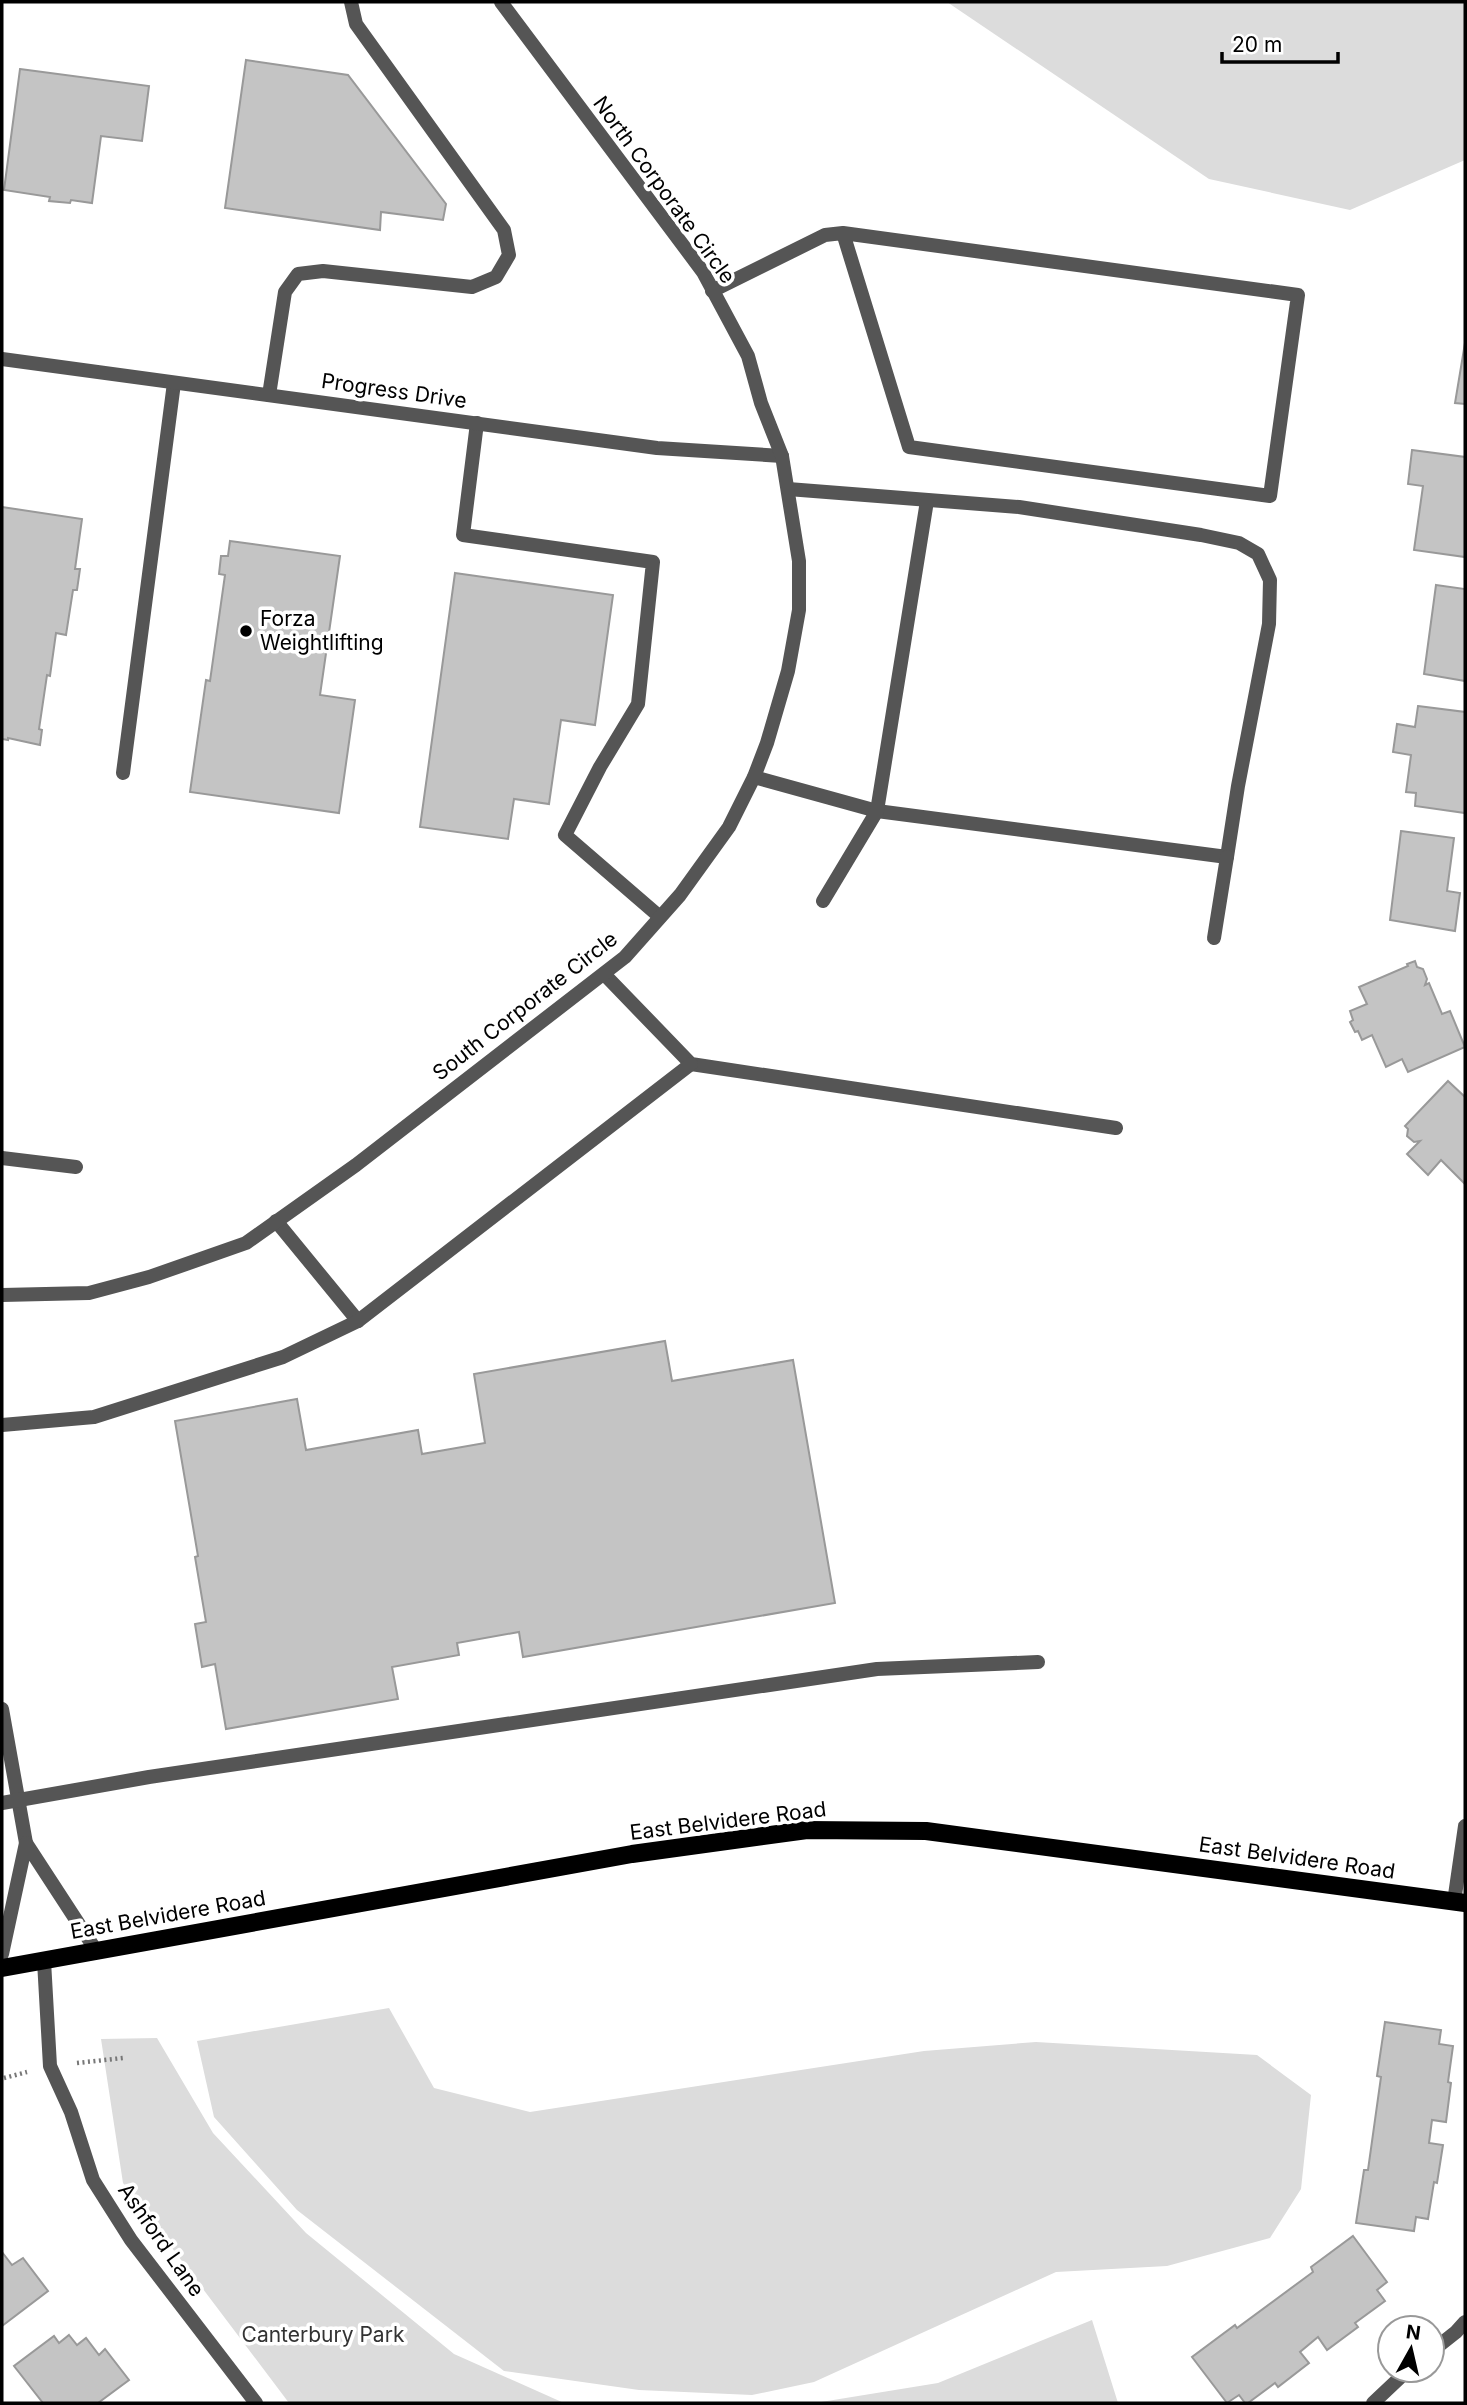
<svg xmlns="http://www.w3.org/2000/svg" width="1467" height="2405" font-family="Inter,sans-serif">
  <rect width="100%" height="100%" fill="#fff"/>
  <g fill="#dcdcdc">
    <polygon points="947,2 1465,2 1465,160 1350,210 1209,179"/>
    <polygon points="389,2008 434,2088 530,2112 924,2051 1036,2042 1257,2055 1311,2095 1301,2189 1270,2238 1167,2266 1056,2272 814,2382 752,2395 639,2390 504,2371 297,2210 214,2117 197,2041"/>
    <polygon points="157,2038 213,2133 306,2233 454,2354 564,2403 289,2403 123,2183 101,2039"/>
    <polygon points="1092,2320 1118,2403 815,2403 938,2383"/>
  </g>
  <g fill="#c4c4c4" stroke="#999" stroke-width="2">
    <polygon points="246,60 348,75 446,204 443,220 381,212 380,230 225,208"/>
    <polygon points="20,69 149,86 142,141 101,136 92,203 71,200 70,203 49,201 50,197 4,190"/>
    <polygon points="1465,343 1465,404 1455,403"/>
    <polygon points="1412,450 1465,457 1465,557 1414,550 1423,486 1408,484"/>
    <polygon points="2,507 82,519 75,569 80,569 77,590 73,590 66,635 56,633 50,676 47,675 39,729 42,730 40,745 8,738 8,740 2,739"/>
    <polygon points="230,541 340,556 320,695 355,700 339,813 190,792 206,680 210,681 225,575 219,574 221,556 228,556"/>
    <polygon points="455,573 613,595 595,725 561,720 549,804 514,799 508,839 420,827"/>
    <polygon points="1436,585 1465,589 1465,681 1424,674"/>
    <polygon points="1418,706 1465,712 1465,813 1415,806 1416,793 1406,792 1411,755 1393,752 1397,724 1415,727"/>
    <polygon points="1401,831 1454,838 1447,891 1460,893 1455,931 1390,920"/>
    <polygon points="1415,961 1417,967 1423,969 1427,979 1425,985 1429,983 1442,1014 1450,1011 1465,1047 1408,1072 1402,1059 1386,1067 1372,1035 1362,1040 1358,1031 1355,1032 1350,1022 1353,1020 1350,1011 1367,1004 1359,987 1408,966 1407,964"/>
    <polygon points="1448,1081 1465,1097 1465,1184 1441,1160 1428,1175 1407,1154 1420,1141 1414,1142 1407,1136 1408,1129 1405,1126"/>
    <polygon points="665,1341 672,1381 793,1360 835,1603 523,1657 519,1632 457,1643 459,1655 392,1667 398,1699 226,1729 215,1664 202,1667 195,1624 206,1622 195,1557 198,1556 175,1421 297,1399 306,1450 418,1430 422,1454 485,1443 474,1374"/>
    <polygon points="1385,2022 1441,2030 1439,2044 1453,2046 1448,2082 1451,2083 1446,2122 1432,2120 1429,2143 1443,2145 1437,2183 1434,2182 1428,2219 1416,2217 1414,2231 1356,2223 1364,2170 1368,2170 1381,2077 1377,2076"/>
    <polygon points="1353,2236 1387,2282 1377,2290 1385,2301 1355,2323 1358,2327 1327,2350 1318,2337 1300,2352 1309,2363 1278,2387 1275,2383 1248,2403 1245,2403 1239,2395 1227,2403 1192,2357 1235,2325 1237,2328 1313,2272 1311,2267"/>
    <polygon points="2,2252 12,2265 23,2258 48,2291 2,2326"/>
    <polygon points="69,2335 77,2345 86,2338 99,2355 105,2349 129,2380 98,2403 43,2403 14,2366 54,2336 59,2343"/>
  </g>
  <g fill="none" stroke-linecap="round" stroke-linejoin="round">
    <g stroke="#777" stroke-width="4.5" stroke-dasharray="2 3.5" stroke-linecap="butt">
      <polyline points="77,2063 123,2058"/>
      <polyline points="4,2078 27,2072"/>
    </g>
    <g stroke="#555" stroke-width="14">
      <polyline points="712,291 825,235 843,233 1298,295 1270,496 909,447 843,233"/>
      <polyline points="269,395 285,292 298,274 323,271 472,287 496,277 509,255 504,230 356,24 351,2"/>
      <polyline points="477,423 463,535 653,562 638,704 600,767 565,835 660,917"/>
      <polyline points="123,773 174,383"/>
      <polyline points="754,777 877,811 1227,857 1238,786 1269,624 1270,580 1258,554 1239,543 1201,535 1019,507 788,489"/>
      <polyline points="823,901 877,811 927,501"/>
      <polyline points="1214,938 1227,857"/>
      <polyline points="604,974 691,1064 1116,1128"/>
      <polyline points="2,1158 76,1167"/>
      <polyline points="276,1221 358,1321"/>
      <polyline points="2,1425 94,1417 283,1357 358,1321 691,1064"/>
      <polyline points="2,1709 26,1843"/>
      <polyline points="2,1803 149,1777 877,1669 1038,1662"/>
      <polyline points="1454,1902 1465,1826"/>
      <polyline points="2,1954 26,1843 97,1952"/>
    </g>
    <g stroke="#555" stroke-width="14">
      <polyline points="2,359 657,448 782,456"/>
      <polyline points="2,1295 89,1293 149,1277 246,1243 356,1165 625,957 680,895 729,827 754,777 767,743 788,671 799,610 799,561 782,456 761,403 748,356 703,272 501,2"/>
      <polyline points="44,1961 50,2066 71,2112 93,2180 131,2240 256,2403"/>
      <polyline points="1432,2351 1456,2332 1465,2322"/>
      <polyline points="1373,2403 1408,2370"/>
    </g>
    <polyline stroke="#000" stroke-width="18" points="2,1968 632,1854 807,1830 926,1831 1465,1903"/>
  </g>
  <circle fill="#000" stroke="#fff" stroke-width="2.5" cx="246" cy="631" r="7"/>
  <g text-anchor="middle" stroke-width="7" stroke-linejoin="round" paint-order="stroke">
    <g font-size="21" fill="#000" stroke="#fff">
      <text transform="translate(664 190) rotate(54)" y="7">North Corporate Circle</text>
      <text transform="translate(394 391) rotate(8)" y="7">Progress Drive</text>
      <text transform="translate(525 1006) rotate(-38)" y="7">South Corporate Circle</text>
      <text transform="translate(728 1821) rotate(-7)" y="7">East Belvidere Road</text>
      <text transform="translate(1297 1858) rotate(8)" y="7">East Belvidere Road</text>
      <text transform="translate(168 1915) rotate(-10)" y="7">East Belvidere Road</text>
      <text transform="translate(161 2240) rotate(55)" y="7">Ashford Lane</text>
    </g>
    <g font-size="21" fill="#000" stroke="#fff" text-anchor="start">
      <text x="260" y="626">Forza<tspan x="260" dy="24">Weightlifting</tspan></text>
    </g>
    <g font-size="21" fill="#333" stroke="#fff">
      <text x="323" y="2342">Canterbury Park</text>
    </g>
  </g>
  <rect width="1467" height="2405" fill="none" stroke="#000000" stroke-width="7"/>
  <g transform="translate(1411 2349) rotate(8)"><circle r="33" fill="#ffffff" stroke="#999999" stroke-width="2"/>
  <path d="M0-5L12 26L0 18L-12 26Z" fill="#000000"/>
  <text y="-10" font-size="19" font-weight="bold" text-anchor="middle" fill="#000000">N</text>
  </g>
  <path d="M1222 52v10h116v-10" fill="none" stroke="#000000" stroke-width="3.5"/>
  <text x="1232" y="52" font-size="21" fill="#000000" stroke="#ffffff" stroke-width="5" paint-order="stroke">20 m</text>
</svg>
